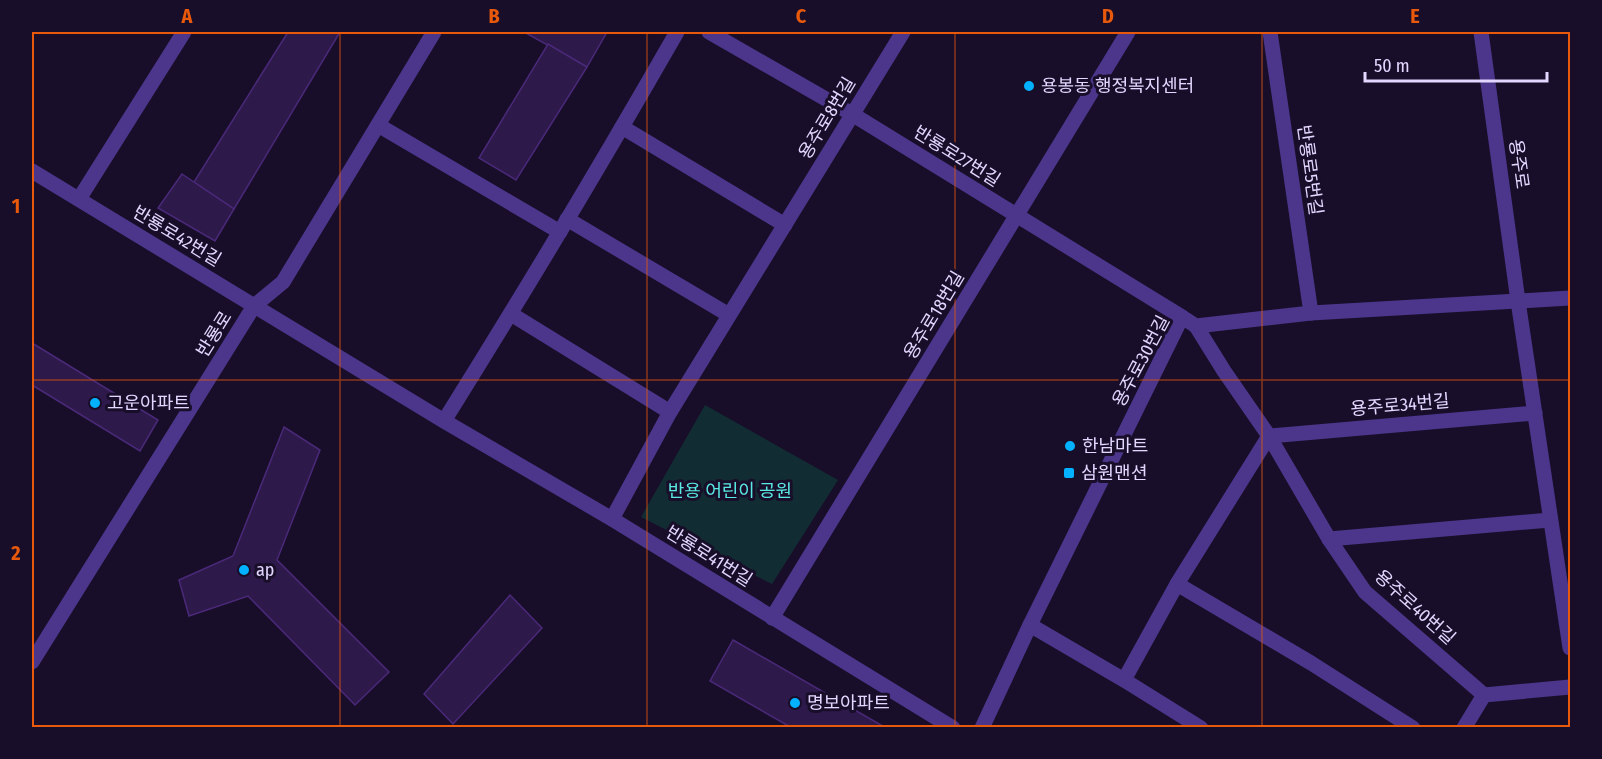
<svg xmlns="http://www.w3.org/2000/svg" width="1602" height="759" font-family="'Fira Sans Condensed','Noto Sans KR',sans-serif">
  <rect width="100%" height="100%" fill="#180e29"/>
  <polygon fill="#112d33" points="705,405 838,480 772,584 641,517"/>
  <g fill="#2e194b" stroke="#4a2979" stroke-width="1.5">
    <polygon points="288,32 340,32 234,209 194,182"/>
    <polygon points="524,32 607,32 587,67"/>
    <polygon points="548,44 587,67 516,180 479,158"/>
    <polygon points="182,174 234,209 215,241 158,208"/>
    <polygon points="32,343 158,420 140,451 32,385"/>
    <polygon points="284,427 320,450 277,560 389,672 355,705 248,596 189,616 179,580 233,556"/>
    <polygon points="510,595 542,628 453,724 424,694"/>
    <polygon points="733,640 881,725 879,728 792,728 710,681"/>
  </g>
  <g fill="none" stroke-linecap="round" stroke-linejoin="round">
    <g stroke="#4b368b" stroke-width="15">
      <polyline points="709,32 852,114 1182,317"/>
      <polyline points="1270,32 1311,313"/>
      <polyline points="1481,32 1518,301 1570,648"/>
      <polyline points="378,125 560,232"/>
      <polyline points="622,127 785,225"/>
      <polyline points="32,171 444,421 612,519 953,728"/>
      <polyline points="79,199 184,32"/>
      <polyline points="567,219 729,315"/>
      <polyline points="511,314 670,412"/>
      <polyline points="1196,326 1224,371 1269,436 1329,539 1365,592 1484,695"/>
      <path d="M444 421C524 293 602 163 677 32"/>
      <polyline points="1269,436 1535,413"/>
      <polyline points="612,519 670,412 903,32"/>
      <polyline points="1329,539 1550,520"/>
      <polyline points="1177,584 1311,663 1413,728"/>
      <polyline points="772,618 1128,32"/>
      <polyline points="1030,625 1124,680 1201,728"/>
      <polyline points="32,662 254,306 283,282 434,32"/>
      <polyline points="1124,680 1177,584 1269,436"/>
      <polyline points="982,728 1030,625 1182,317 1196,326 1311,313 1570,298"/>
      <polyline points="1464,728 1484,695 1570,687"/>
    </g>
  </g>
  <path fill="none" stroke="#e8590c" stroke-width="1.5" stroke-opacity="0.55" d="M340 32V728M647 32V728M955 32V728M1262 32V728M32 380H1570"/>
  <g fill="#02b1ff" stroke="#180e29" stroke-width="2">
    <circle cx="1029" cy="86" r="6"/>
    <circle cx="95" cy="403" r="6"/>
    <circle cx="1070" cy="446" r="6"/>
    <rect x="1063" y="467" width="12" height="12" rx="3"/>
    <circle cx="244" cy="570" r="6"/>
    <circle cx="795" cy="703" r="6"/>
  </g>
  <g text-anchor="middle" stroke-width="6" stroke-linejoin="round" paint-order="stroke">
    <g font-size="18" fill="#e3d6ff" stroke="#180e29" text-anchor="start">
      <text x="1041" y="92">용봉동 행정복지센터</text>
      <text x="107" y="409">고운아파트</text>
      <text x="1082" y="452">한남마트</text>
      <text x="1081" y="479">삼원맨션</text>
      <text x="256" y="576">ap</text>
      <text x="807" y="709">명보아파트</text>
    </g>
    <g font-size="18" fill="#e3d6ff" stroke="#180e29">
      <text transform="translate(827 118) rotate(-59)" y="6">용주로8번길</text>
      <text transform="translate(957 156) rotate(32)" y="6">반룡로27번길</text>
      <text transform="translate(1519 164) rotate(82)" y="6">용주로</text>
      <text transform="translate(1310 170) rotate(82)" y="6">반룡로5번길</text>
      <text transform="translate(177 236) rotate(31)" y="6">반룡로42번길</text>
      <text transform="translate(934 315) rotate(-59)" y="6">용주로18번길</text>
      <text transform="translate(214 334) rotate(-58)" y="6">반룡로</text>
      <text transform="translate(1141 361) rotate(-62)" y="6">용주로30번길</text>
      <text transform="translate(1400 405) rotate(-5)" y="6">용주로34번길</text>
      <text transform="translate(709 556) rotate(32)" y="6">반룡로41번길</text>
      <text transform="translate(1415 607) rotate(42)" y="6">용주로40번길</text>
    </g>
    <g font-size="18" fill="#59e8e2" stroke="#180e29">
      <text x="730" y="497">반용 어린이 공원</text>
    </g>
  </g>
  <rect width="1602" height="759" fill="none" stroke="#180e29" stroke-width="66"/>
  <path d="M1365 72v9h182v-9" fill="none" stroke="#e3d6ff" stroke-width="3"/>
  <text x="1374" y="72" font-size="18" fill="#e3d6ff" stroke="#180e29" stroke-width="4.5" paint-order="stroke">50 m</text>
  <rect x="33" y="33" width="1536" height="693" fill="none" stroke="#e8590c" stroke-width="2"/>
  <g font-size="20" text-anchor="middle" font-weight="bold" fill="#e8590c">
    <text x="187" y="23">A</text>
    <text x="494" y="23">B</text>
    <text x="801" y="23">C</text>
    <text x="1108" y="23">D</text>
    <text x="1415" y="23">E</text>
    <text x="16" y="213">1</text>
    <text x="16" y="560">2</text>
  </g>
</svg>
